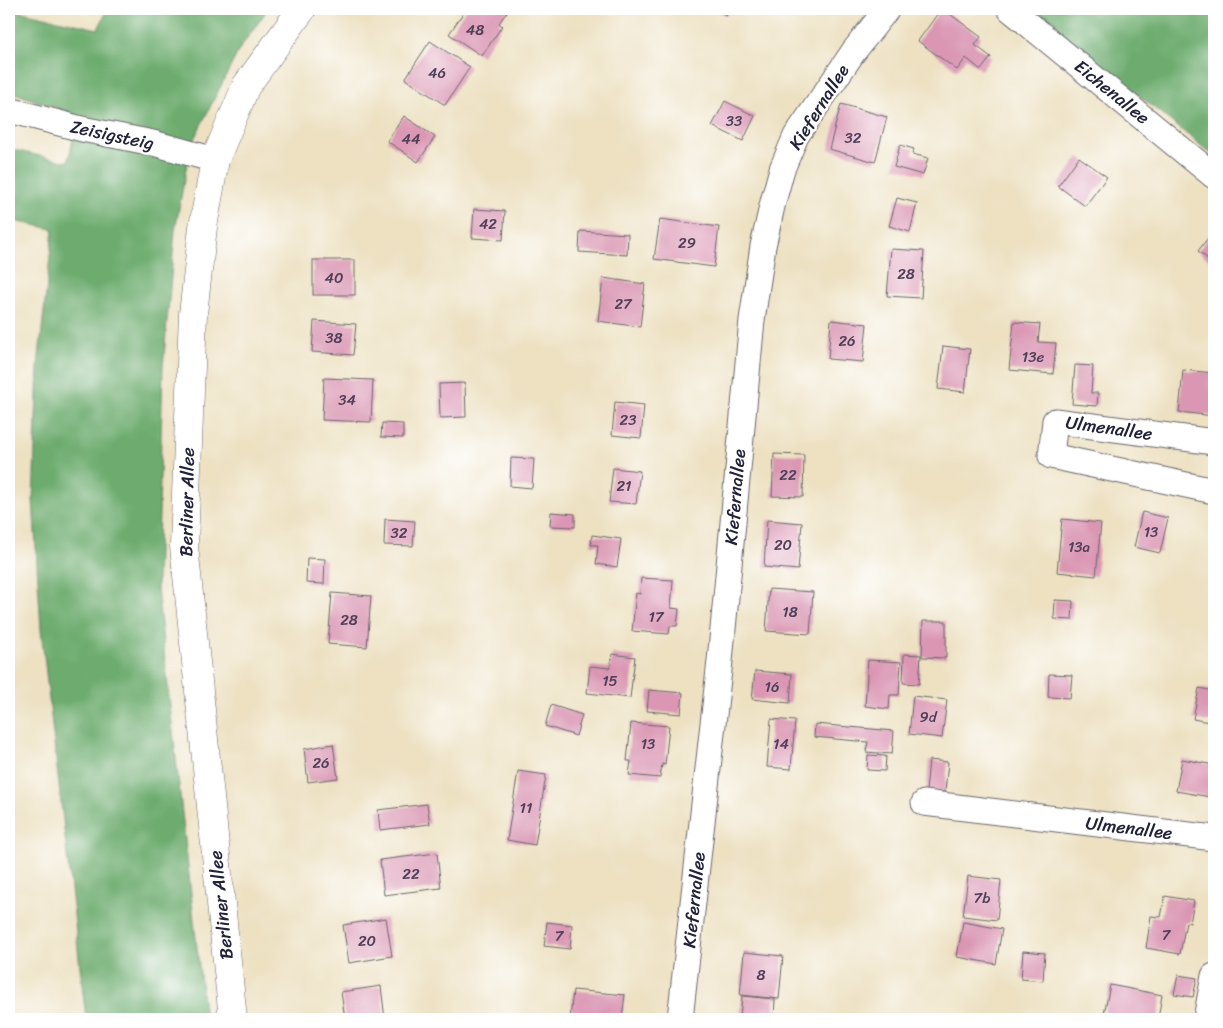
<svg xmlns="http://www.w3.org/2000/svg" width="1223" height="1028" font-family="Sriracha,sans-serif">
  <rect width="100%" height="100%" fill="#fff"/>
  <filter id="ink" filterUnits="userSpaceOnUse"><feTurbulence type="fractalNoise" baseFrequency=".02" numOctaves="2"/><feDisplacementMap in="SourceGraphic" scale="10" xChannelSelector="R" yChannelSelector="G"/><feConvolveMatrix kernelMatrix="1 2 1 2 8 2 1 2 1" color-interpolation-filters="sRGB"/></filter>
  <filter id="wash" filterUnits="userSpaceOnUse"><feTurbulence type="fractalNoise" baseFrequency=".0096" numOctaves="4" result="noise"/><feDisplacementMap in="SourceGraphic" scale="20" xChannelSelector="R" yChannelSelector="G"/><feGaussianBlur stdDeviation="1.12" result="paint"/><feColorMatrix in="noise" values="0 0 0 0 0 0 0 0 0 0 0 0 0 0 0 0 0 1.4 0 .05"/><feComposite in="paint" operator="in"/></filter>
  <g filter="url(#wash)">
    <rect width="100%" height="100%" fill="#ede1c2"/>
    <g fill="#6dac6e" stroke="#486754">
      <polygon points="9,9 98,29 108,9 268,9 240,48 190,147 175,231 163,368 157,588 205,1019 86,1019 41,630 33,499 38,366 53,229 9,220 9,149 68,162 78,116 9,91"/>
      <polygon points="1031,9 1214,9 1214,156"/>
    </g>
    <g id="blocks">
      <g fill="#da96b3">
        <polygon points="466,9 509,9 499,23 502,26 482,56 449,34"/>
        <polygon points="716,9 731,9 726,16"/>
        <polygon points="941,9 943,9 981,37 975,45 991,57 981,70 966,58 957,70 918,41"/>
        <polygon points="430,41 470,67 445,105 405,79"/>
        <polygon points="725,101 755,116 743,141 712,126"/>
        <polygon points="841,104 887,117 875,162 829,149"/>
        <polygon points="404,116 435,137 418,162 387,141"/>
        <polygon points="900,145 914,149 912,154 928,158 923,175 894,167"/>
        <polygon points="1079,157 1107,177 1085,206 1058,186"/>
        <polygon points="897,198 917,203 910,232 889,226"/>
        <polygon points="474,209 505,211 503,240 472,238"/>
        <polygon points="660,219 719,227 714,267 654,259"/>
        <polygon points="1214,230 1214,264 1198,251"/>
        <polygon points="580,231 628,234 627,255 579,252"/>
        <polygon points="891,249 924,251 921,298 887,296"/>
        <rect x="313" y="260" width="42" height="35"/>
        <polygon points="603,278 645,284 640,327 598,321"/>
        <polygon points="831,320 867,324 863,362 828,359"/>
        <polygon points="314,321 356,324 353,355 312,352"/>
        <polygon points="1014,322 1040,324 1038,342 1056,343 1053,374 1009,370"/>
        <polygon points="943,346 970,349 965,392 938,389"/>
        <polygon points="1075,365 1093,366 1091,393 1098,393 1097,406 1072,404"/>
        <polygon points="1183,370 1214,373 1214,416 1179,412"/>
        <polygon points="324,378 373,380 371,422 322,420"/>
        <polygon points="465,383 466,417 440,418 439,384"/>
        <polygon points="615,402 644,405 641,438 612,435"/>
        <polygon points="382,423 403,424 403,438 381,437"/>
        <polygon points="774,454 804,455 803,497 772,496"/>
        <polygon points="511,458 534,459 532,488 510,486"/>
        <polygon points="613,468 640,471 636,504 609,502"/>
        <polygon points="551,512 575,514 575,527 550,526"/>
        <polygon points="1142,512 1168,518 1160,553 1134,547"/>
        <polygon points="385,519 415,521 413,546 384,545"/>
        <polygon points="1062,519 1101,523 1096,576 1057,572"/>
        <polygon points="767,520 802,523 798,570 764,567"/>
        <polygon points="592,535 621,539 617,567 596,564 598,545 591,545"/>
        <polygon points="307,558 325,559 324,584 306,583"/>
        <polygon points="641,578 673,580 671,608 679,609 677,626 670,626 669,634 632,631 636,593 640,594"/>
        <polygon points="769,589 813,592 810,634 766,631"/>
        <polygon points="332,593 371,596 367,647 328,644"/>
        <polygon points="1055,600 1073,601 1072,620 1054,619"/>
        <polygon points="923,621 946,621 946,658 922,657"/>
        <polygon points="612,654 635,657 630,698 587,693 590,666 610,668"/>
        <polygon points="904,654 921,655 919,684 903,683"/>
        <polygon points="868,660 901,662 899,695 890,695 889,709 865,706"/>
        <polygon points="755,671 792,674 790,703 752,699"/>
        <polygon points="1049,674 1072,675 1070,698 1048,697"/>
        <polygon points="1199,688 1214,691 1214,723 1193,719"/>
        <polygon points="649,690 683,693 681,714 647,711"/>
        <polygon points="913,696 947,700 942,738 909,734"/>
        <polygon points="551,705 582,715 576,736 545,726"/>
        <polygon points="771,719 795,721 791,769 767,767"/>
        <polygon points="631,723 669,726 665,765 662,764 660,778 629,775 631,761 627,761"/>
        <polygon points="815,724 894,731 892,754 866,752 868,742 814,737"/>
        <polygon points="333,744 338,778 308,782 304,749"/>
        <polygon points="868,755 886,756 885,771 867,770"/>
        <polygon points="1182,759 1214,765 1210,797 1176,791"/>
        <polygon points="929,760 948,762 945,792 926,791"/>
        <polygon points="518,771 546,775 535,845 507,840"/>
        <polygon points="427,804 430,824 380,830 378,810"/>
        <polygon points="437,853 441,888 384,895 380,860"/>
        <polygon points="968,876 1001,880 997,920 963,916"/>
        <polygon points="1165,896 1194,901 1190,923 1186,922 1180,954 1146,948 1151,916 1161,917"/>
        <polygon points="386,918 392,956 349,963 343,925"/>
        <polygon points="547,922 572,925 570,949 544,946"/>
        <polygon points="963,922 1002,929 996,964 957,957"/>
        <polygon points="1023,951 1045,953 1043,981 1021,979"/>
        <polygon points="744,952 783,956 779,999 740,995"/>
        <polygon points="1178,975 1197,978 1193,997 1174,994"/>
        <polygon points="1110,985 1162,995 1158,1019 1103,1019"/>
        <polygon points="381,986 385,1019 345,1019 341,992"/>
        <polygon points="573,990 625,995 622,1019 570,1019"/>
        <polygon points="742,996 775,999 774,1019 740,1017"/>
      </g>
    </g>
  </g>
  <g filter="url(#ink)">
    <use href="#blocks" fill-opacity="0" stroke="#69656a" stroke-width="1"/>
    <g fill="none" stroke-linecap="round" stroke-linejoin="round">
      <g stroke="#69656a" stroke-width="27">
        <g id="street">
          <polyline points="1010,9 1214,176"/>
          <polyline points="9,110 82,129 153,143 215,160"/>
          <polyline points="1214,442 1055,421 1051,456 1214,491"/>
          <polyline points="924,803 1214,838"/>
          <polyline points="680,1019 720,661 752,320 763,246 773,202 782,169 796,136 854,51 887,9"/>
          <polyline points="1206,1019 1214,976"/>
        </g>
      </g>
      <g stroke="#69656a" stroke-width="29">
        <polyline id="secondary" points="233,1019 184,546 193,314 203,227 215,160 246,86 302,9"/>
      </g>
      <use href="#street" stroke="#fff" stroke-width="25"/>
      <use href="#secondary" stroke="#fff" stroke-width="28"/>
    </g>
  </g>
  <g text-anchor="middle" stroke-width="5" stroke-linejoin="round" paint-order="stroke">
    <g font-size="15" fill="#503f59">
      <text x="475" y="35">48</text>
      <text x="437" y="78">46</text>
      <text x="734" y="126">33</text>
      <text x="853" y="143">32</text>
      <text x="411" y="144">44</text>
      <text x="488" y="229">42</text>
      <text x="687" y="248">29</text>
      <text x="906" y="279">28</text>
      <text x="334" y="283">40</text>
      <text x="623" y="309">27</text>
      <text x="334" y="343">38</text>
      <text x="847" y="346">26</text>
      <text x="1033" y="362">13e</text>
      <text x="347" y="405">34</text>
      <text x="628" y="425">23</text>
      <text x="788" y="480">22</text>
      <text x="624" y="491">21</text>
      <text x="1151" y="537">13</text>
      <text x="399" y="538">32</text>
      <text x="783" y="550">20</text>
      <text x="1079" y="552">13a</text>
      <text x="790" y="617">18</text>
      <text x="656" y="622">17</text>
      <text x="349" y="625">28</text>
      <text x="610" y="686">15</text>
      <text x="772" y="692">16</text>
      <text x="928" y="722">9d</text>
      <text x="648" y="749">13</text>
      <text x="781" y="749">14</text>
      <text x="321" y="768">26</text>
      <text x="526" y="813">11</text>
      <text x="411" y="879">22</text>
      <text x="982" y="903">7b</text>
      <text x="1166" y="940">7</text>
      <text x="559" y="941">7</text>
      <text x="367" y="946">20</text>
      <text x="761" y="980">8</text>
    </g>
    <g font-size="18" fill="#22223b" stroke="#fff">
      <text transform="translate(1112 92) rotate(39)" y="6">Eichenallee</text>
      <text transform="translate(819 107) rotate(-58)" y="6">Kiefernallee</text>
      <text transform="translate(112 135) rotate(12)" y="6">Zeisigsteig</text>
      <text transform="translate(1109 428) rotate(8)" y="6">Ulmenallee</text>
      <text transform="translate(735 497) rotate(-85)" y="6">Kiefernallee</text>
      <text transform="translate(187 502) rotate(-89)" y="6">Berliner Allee</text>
      <text transform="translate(1129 828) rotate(7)" y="6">Ulmenallee</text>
      <text transform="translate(694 900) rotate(-84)" y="6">Kiefernallee</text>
      <text transform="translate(221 905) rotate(-96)" y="6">Berliner Allee</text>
    </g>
  </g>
  <rect width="1223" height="1028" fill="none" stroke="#fff" stroke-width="30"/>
</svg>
